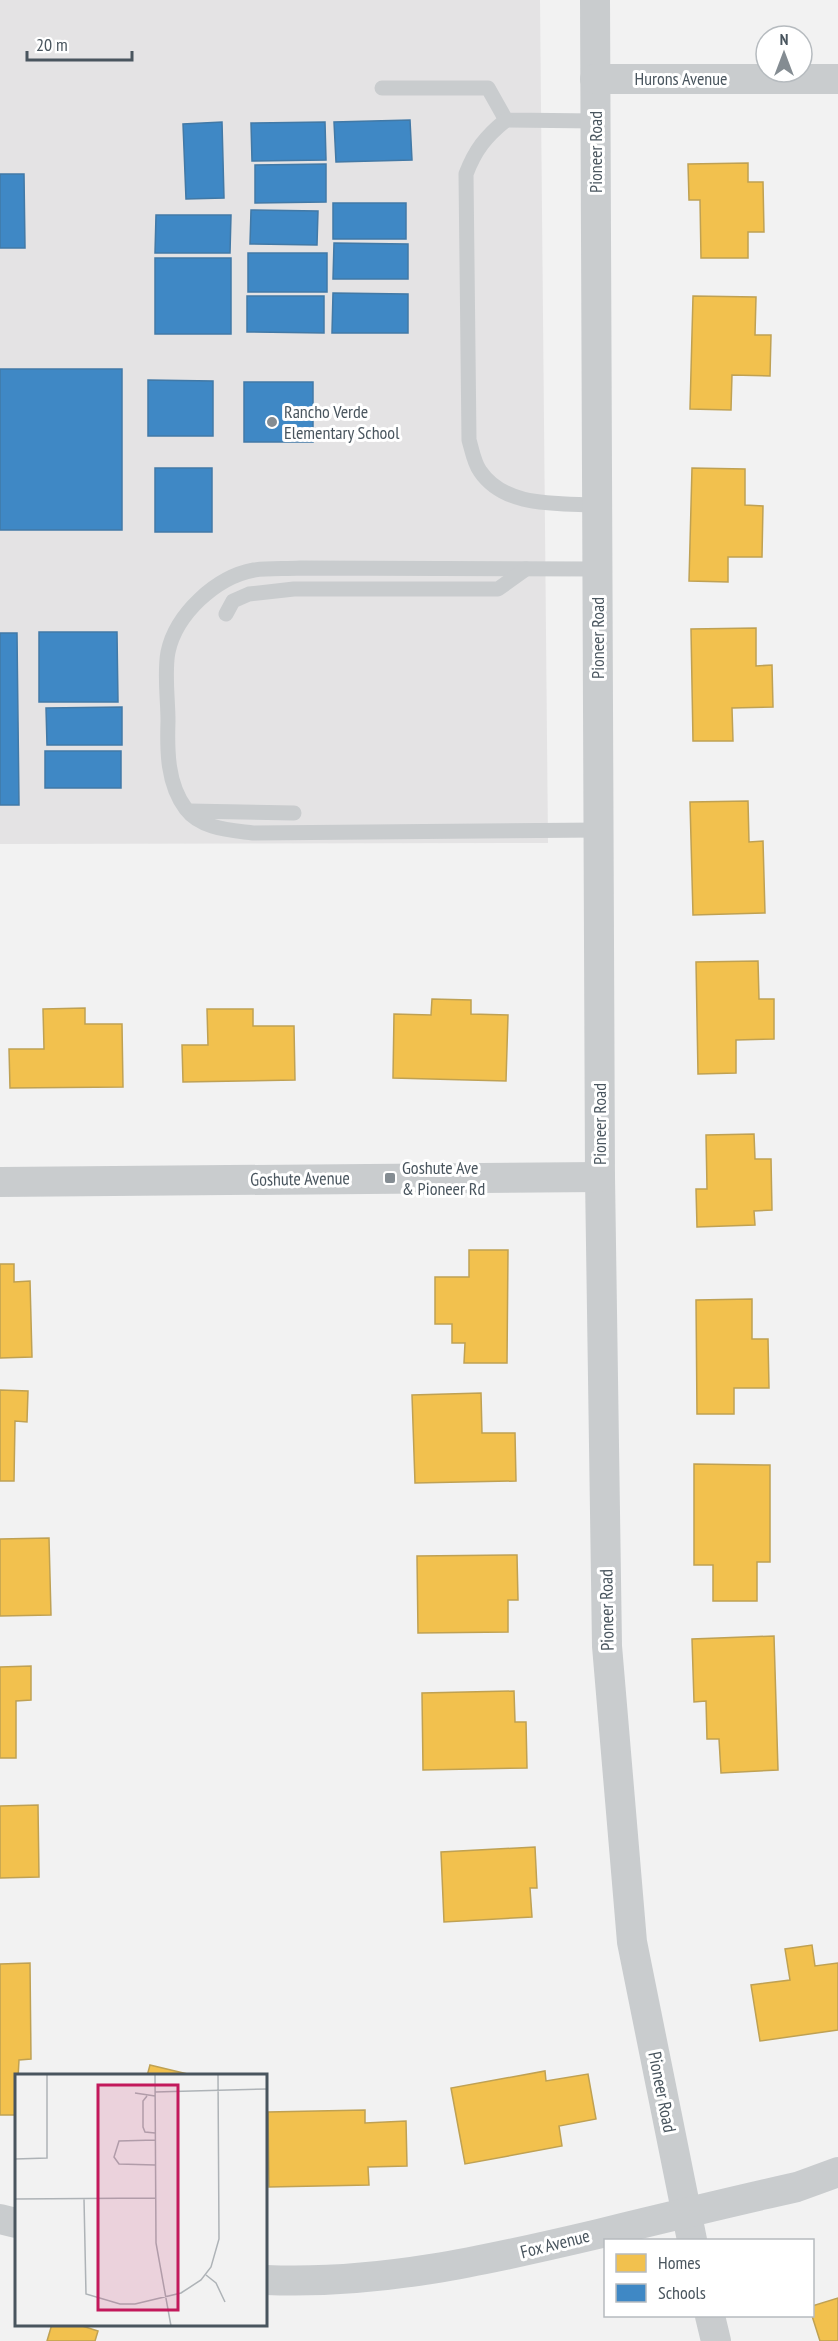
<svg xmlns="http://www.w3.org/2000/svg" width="838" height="2341" font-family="'PT Sans Narrow',sans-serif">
  <rect width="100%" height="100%" fill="#f2f2f2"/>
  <polygon fill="#e4e3e4" points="0,0 540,0 548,843 0,844"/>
  <g fill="#f2c14e" stroke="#bfa153" stroke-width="1.5">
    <polygon points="748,163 748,182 763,182 764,232 748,232 748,258 701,258 700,200 689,200 688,164"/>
    <polygon points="693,296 756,297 755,335 771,335 770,376 732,375 731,410 690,409"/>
    <polygon points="692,468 745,469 745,505 763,506 762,557 728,557 728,582 689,581"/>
    <polygon points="756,628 756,666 772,665 773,707 732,708 733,741 693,741 691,629"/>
    <polygon points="748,801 749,842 763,841 765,913 693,915 690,802"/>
    <polygon points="758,961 759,999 774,999 774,1039 736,1040 736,1073 698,1074 696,962"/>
    <polygon points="432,999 471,1000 471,1014 508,1015 506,1081 393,1078 394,1014 431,1015"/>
    <polygon points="85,1008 85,1024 122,1024 123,1087 10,1088 9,1049 44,1049 43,1009"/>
    <polygon points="207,1009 253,1009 253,1026 294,1026 295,1080 183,1082 182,1045 208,1045"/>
    <polygon points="754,1134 755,1159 771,1159 772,1210 754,1211 755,1225 697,1227 696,1189 707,1189 706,1135"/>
    <polygon points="469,1250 508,1250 507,1363 464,1363 465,1343 452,1343 452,1324 435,1324 435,1277 469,1277"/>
    <polygon points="0,1264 14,1264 14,1282 30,1281 32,1357 0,1358"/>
    <polygon points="752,1299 752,1339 768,1339 769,1388 734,1388 734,1414 697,1414 696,1300"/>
    <polygon points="0,1390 28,1391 27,1422 15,1421 14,1481 0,1481"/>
    <polygon points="481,1393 482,1433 515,1433 516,1481 415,1483 412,1395"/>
    <polygon points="694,1464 770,1465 770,1562 757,1562 757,1601 713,1601 713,1565 694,1565"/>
    <polygon points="49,1538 51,1615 0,1616 0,1539"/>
    <polygon points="517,1555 518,1600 508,1600 508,1632 418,1633 417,1556"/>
    <polygon points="774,1636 778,1770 721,1773 719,1739 707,1739 706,1701 694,1702 692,1639"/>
    <polygon points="31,1666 31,1700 16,1701 16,1758 0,1758 0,1667"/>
    <polygon points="514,1691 515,1722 526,1722 527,1768 423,1770 422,1693"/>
    <polygon points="38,1805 39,1877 0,1878 0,1806"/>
    <polygon points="535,1847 537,1888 530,1888 532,1917 444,1922 441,1852"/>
    <polygon points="812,1945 815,1966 838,1963 838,2030 760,2041 751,1985 790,1980 785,1949"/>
    <polygon points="30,1963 31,2059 19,2060 16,2115 0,2115 0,1964"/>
    <polygon points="150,2065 196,2076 147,2076"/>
    <polygon points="545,2071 546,2081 588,2074 596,2119 559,2126 562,2146 465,2164 451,2088"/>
    <polygon points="365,2110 365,2123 406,2121 407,2166 368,2167 369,2185 269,2187 268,2112"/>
    <polygon points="838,2298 838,2341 820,2341 812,2316 812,2306"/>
    <polygon points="52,2324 76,2324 98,2331 95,2341 47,2341"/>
  </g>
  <g fill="#3f88c5" stroke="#4279a6" stroke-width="1.5">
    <polygon points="410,120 412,160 336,162 334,122"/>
    <polygon points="222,122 224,198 186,199 183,124"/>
    <polygon points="325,122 326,160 252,161 251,123"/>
    <polygon points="326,164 326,202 255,203 255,165"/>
    <polygon points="0,174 24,174 25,248 0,248"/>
    <rect x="333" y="203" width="73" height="36"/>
    <polygon points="251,210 318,211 317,245 250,244"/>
    <polygon points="156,215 231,215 230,253 155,253"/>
    <polygon points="334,243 408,244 408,279 333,279"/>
    <rect x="248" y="253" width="79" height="39"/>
    <rect x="155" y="258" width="76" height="76"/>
    <polygon points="333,293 408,294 408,333 332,333"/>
    <polygon points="247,296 324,296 324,333 247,332"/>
    <rect x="0" y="369" width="122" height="161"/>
    <polygon points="148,380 213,381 213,436 148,436"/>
    <rect x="244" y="382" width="69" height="60"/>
    <rect x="155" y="468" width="57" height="64"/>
    <polygon points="39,632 117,632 118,702 39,702"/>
    <polygon points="0,633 17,633 19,805 0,805"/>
    <polygon points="122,707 122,745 47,745 46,708"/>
    <rect x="45" y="751" width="76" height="37"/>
  </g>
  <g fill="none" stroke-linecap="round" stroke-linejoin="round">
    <g stroke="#c9ccce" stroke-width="15">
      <polyline points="382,88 488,88 506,120 596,121"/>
      <path d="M506 120C486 136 475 150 466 174L469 440C472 450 474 463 480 471 505 508 557 503 597 505"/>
      <path d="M597 569 300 568C285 569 269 568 254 570 216 577 176 614 168 652 164 673 168 699 168 721 167 750 167 784 186 809 201 829 231 830 253 833L598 830"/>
      <polyline points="226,614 233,601 249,594 294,589 498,589 526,569"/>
      <polyline points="189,811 294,813"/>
    </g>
    <g stroke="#c9ccce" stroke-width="30">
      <polyline points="595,0 600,1177 607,1646 632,1942 692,2240"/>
      <polyline points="595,79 838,79"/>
      <polyline points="0,1182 600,1177"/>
      <polyline points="0,2219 16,2223"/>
      <path d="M266 2280C379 2285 488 2260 598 2234 664 2218 730 2202 797 2187L838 2172"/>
      <polyline points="710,2316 716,2341"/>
    </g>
  </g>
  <g fill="#848c92" stroke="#fff" stroke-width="2">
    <circle cx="272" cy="422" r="6"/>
    <rect x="384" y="1172" width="12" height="12" rx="3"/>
  </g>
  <g text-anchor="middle" stroke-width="6" stroke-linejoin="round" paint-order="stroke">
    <g font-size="18" fill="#49555e" stroke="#fff">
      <text x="681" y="85">Hurons Avenue</text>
      <text transform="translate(596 152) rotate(-90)" y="6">Pioneer Road</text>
      <text transform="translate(598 638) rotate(-90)" y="6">Pioneer Road</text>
      <text transform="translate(600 1124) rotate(-90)" y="6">Pioneer Road</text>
      <text transform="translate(300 1179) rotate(-1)" y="6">Goshute Avenue</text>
      <text transform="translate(607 1610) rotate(-91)" y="6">Pioneer Road</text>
      <text transform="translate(662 2092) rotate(79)" y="6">Pioneer Road</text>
      <text transform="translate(555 2244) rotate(-14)" y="6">Fox Avenue</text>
    </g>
    <g font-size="18" fill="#49555e" stroke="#fff" text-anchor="start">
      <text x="284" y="418">Rancho Verde<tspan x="284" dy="21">Elementary School</tspan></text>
      <text x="402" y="1174">Goshute Ave<tspan x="402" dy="21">&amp; Pioneer Rd</tspan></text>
    </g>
  </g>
  <g transform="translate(15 2074)">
    <rect width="252" height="252" fill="#f2f2f2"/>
    <path fill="none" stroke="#aeb3b7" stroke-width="1.5" d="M140 0 141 169 156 252M140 18 252 15M120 19 140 22M132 22 128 27V53L130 58 140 59M140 66 104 67 99 83 104 90 140 91M0 85 32 84V0M0 125 141 124M69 125 71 220 105 230H120L166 219 186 206 196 193 204 165 203 0M191 201 201 209 210 228"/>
    <path fill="#c2185b" fill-opacity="0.15" stroke="#c2185b" stroke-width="3" d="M83 11H163V236H83Z"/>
    <rect width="252" height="252" fill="none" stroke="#49555e" stroke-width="3"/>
  </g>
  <rect x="604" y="2239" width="210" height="78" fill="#ffffff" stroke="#b6bbbf" stroke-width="1.5"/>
  <rect x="616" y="2254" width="30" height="18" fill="#f2c14e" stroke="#b6bbbf" stroke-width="1.5"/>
  <text x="658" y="2269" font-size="18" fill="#49555e">Homes</text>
  <rect x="616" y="2284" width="30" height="18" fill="#3f88c5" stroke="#b6bbbf" stroke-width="1.5"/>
  <text x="658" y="2299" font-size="18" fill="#49555e">Schools</text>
  <g transform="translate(784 54)"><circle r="28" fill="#ffffff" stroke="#b6bbbf" stroke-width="1.5"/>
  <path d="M0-4.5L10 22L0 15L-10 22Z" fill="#848c92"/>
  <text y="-9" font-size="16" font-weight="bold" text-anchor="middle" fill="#49555e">N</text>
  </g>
  <path d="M27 51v9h105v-9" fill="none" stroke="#49555e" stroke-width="3"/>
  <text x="36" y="51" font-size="18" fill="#49555e" stroke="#ffffff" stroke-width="4.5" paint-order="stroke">20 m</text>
</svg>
